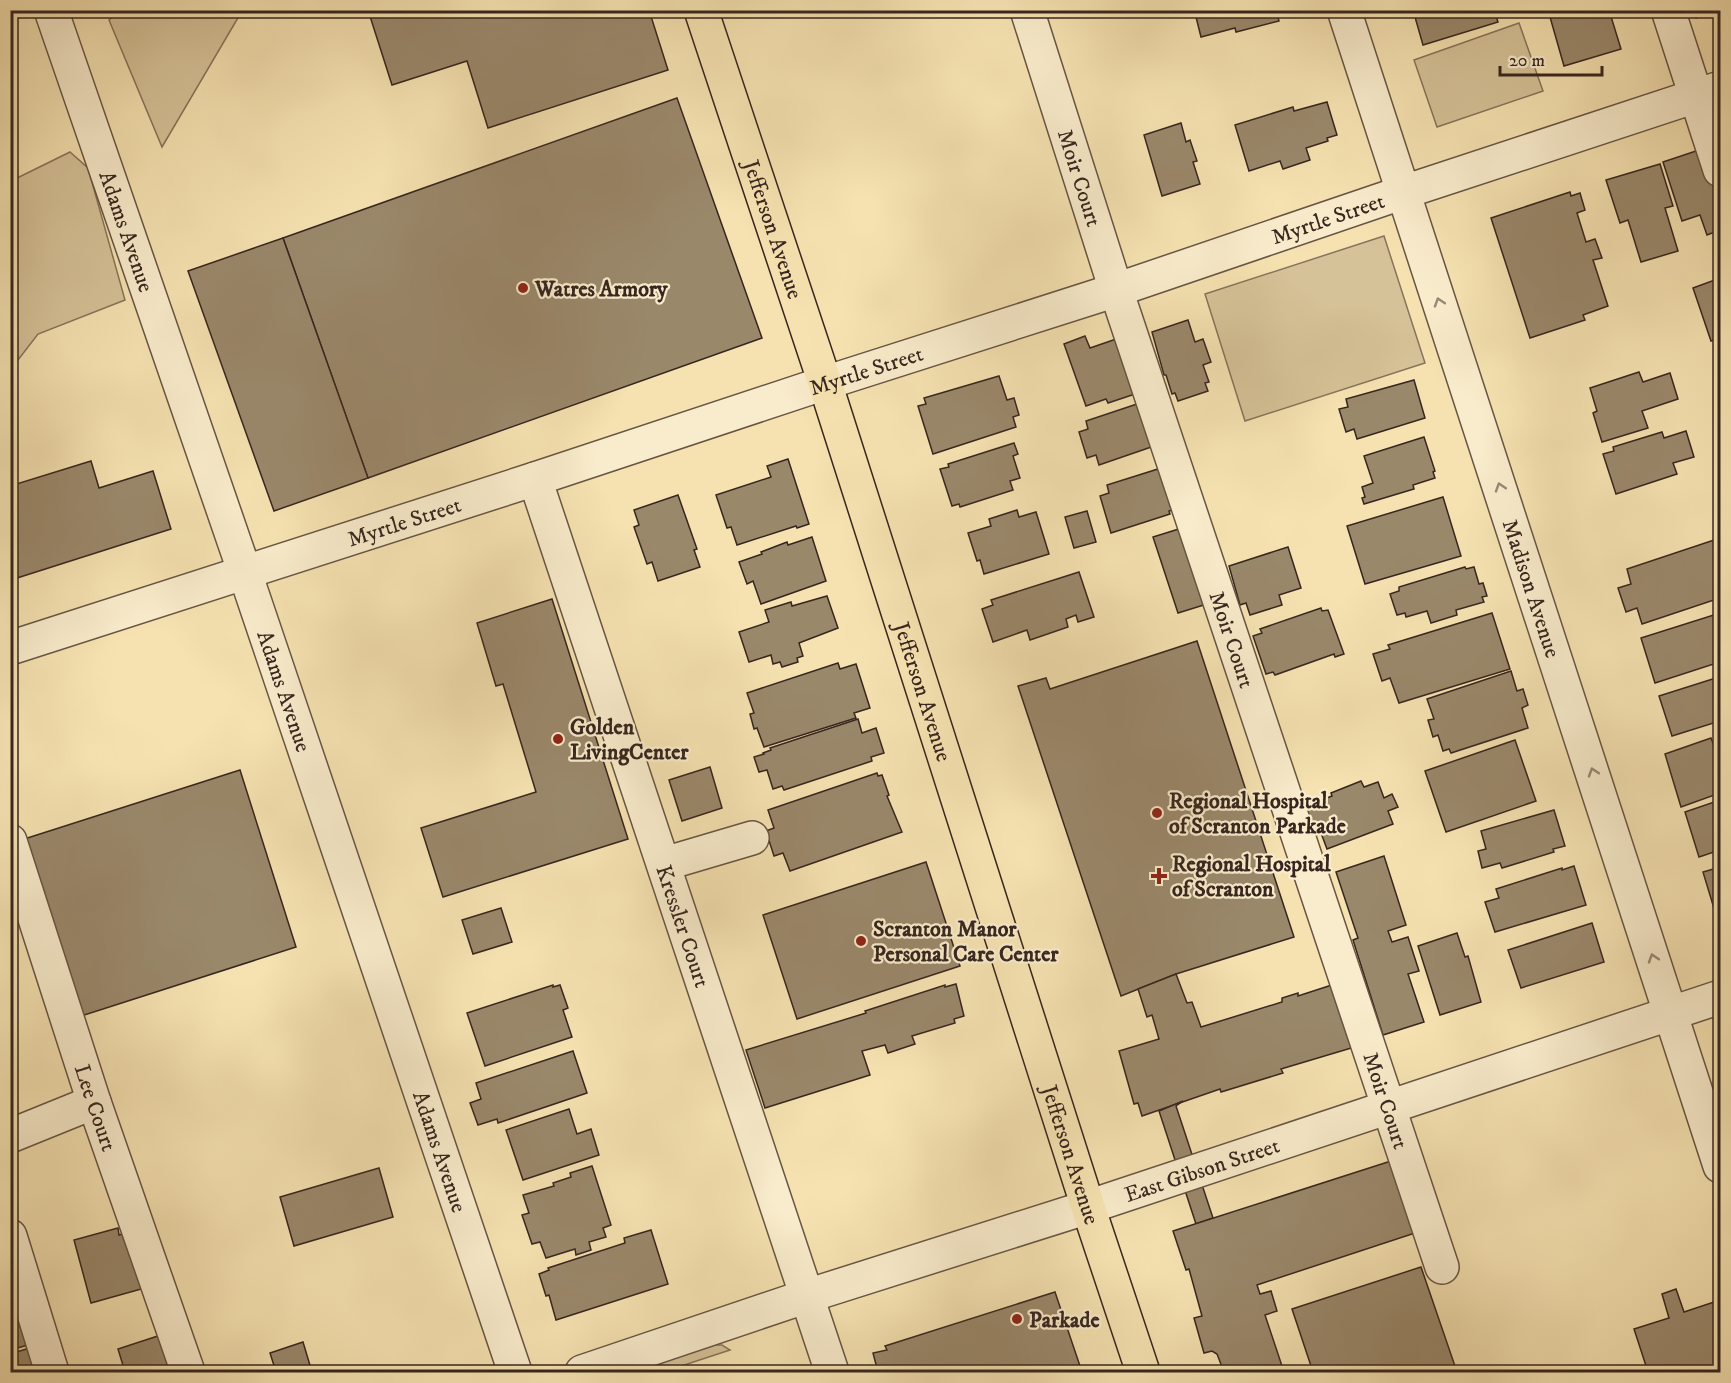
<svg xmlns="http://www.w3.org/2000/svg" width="1731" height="1383" font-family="'IM FELL DW Pica',serif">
  <rect width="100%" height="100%" fill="#f6e2b1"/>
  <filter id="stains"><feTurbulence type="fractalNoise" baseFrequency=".00333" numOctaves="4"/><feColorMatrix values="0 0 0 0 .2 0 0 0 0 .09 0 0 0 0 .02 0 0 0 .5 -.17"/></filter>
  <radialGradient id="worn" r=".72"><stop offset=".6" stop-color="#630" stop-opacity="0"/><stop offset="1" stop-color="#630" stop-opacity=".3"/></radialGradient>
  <g fill="#d6c298" stroke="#86745c" stroke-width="1.5">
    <polygon points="122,10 242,11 162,147 109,20"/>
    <polygon points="1519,23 1543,91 1437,127 1414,60"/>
    <polygon points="70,152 88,168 125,300 38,334 11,369 11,181"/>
    <polygon points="1384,236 1425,363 1245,421 1205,294"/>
    <polygon points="715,1345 722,1345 730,1350 663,1372 630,1372"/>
  </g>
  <g fill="#9a886b" stroke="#37261f" stroke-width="1.5">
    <polygon points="368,10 649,10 668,70 488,128 467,61 392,85"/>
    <polygon points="1199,10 1276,10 1279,21 1236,32 1235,28 1201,37 1195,13"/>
    <polygon points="1413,10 1494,10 1498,22 1423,45"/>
    <polygon points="1548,10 1609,10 1621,49 1564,66"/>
    <polygon points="1694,10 1720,10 1720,11 1696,18"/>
    <polygon points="677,98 762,338 368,478 283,238"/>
    <polygon points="1327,102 1337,135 1327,138 1328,141 1306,148 1310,160 1283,169 1280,161 1249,171 1235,125 1293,107 1294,111"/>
    <polygon points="1181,123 1186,142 1190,140 1197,161 1193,162 1200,184 1162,196 1144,135"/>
    <polygon points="1711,146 1720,175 1720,230 1707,235 1700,215 1682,221 1663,162"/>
    <polygon points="1660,164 1673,206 1665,208 1678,251 1641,262 1628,220 1620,223 1606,180"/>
    <polygon points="1570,192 1571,196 1580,193 1585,210 1577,213 1586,242 1595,239 1602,258 1593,260 1608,306 1583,315 1585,320 1530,338 1491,218"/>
    <polygon points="283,238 368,478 274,511 188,271"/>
    <polygon points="1720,278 1720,338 1711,341 1693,288"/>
    <polygon points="1188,320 1195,342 1203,339 1211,362 1203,365 1209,382 1205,383 1208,391 1178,401 1175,393 1172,394 1166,375 1164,375 1152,332"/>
    <polygon points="1085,336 1090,348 1125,336 1144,391 1108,403 1106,399 1086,406 1064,344"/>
    <polygon points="1639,372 1643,382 1670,373 1678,399 1642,411 1648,428 1602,442 1593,413 1597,411 1590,388"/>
    <polygon points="999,376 1007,400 1014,398 1019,415 1013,417 1016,427 933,454 918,406 926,404 924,398"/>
    <polygon points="1414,380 1425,418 1357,439 1354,429 1346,432 1339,409 1348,407 1346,399"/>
    <polygon points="1146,401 1160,444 1099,465 1096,455 1087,458 1079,432 1088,429 1086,421"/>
    <polygon points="1686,431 1694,457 1673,463 1677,474 1616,494 1603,454 1614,451 1613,447 1662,432 1664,438"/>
    <polygon points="1424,437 1435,471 1433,472 1435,478 1413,485 1414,489 1364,504 1362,498 1365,497 1362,487 1373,483 1364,456"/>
    <polygon points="1014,443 1018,454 1013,456 1020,478 1010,481 1013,490 960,507 959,504 952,506 940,469 949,467 948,464"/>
    <polygon points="788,459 809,524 797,528 796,526 737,545 731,527 727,528 716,495 771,477 767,466"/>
    <polygon points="91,461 99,488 153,471 171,529 17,578 10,556 10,486"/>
    <polygon points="1158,469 1180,508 1169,511 1170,514 1111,533 1100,496 1109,493 1107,485"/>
    <polygon points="678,495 697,549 694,550 700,567 658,581 652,562 647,564 634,527 639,525 634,510"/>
    <polygon points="1443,497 1461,556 1365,584 1347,526"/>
    <polygon points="1017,510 1019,517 1036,512 1049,554 984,574 980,560 977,561 968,533 991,526 989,519"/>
    <polygon points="1087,511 1096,542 1074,548 1065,517"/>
    <polygon points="1182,528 1207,604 1178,613 1153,537"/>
    <polygon points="812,537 826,581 761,604 753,581 747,584 739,562 762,554 761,552 787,542 788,545"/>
    <polygon points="1720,538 1720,598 1642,624 1637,608 1626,612 1618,588 1631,584 1627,569"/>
    <polygon points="1288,547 1301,588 1279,595 1282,605 1250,615 1246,603 1240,605 1229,566"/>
    <polygon points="1465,567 1466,569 1474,567 1479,584 1483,583 1487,596 1482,597 1484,602 1456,610 1457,615 1431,623 1427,611 1406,617 1405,613 1397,615 1390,594 1399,591 1399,587"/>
    <polygon points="1079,572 1094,617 1078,622 1076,615 1066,619 1068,627 1030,640 1027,630 993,642 982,609 993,605 991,600"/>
    <polygon points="827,596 838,628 799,643 803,656 797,658 798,662 782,667 780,662 773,664 771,655 749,662 739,632 769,622 765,610 791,602 792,606"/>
    <polygon points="552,599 628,839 443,897 421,828 536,792 503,684 496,686 477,623"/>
    <polygon points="1321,608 1322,611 1328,610 1344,654 1335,657 1334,654 1275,675 1273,672 1266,674 1253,636 1262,633 1260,629"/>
    <polygon points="1492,613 1510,669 1399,703 1390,678 1382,681 1373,654 1390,649 1388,645"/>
    <polygon points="1720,613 1720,662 1655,683 1641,638"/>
    <polygon points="1197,641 1294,937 1176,974 1121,996 1018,686 1046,678 1050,689"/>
    <polygon points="838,663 840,669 856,664 870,708 854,713 856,718 764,747 757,728 754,729 750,714 754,713 747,693"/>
    <polygon points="1720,667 1720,721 1672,736 1659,696 1719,677 1716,668"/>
    <polygon points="1511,671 1517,691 1523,689 1528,705 1522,708 1528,728 1451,753 1449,749 1443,751 1438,735 1433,737 1428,720 1434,719 1427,699"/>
    <polygon points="858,719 862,733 876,728 884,753 871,757 872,761 784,790 782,786 773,789 767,770 759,772 754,757 764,754 763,753 771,750 770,748"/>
    <polygon points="1711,738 1714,746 1720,743 1720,793 1681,807 1665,754"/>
    <polygon points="1515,740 1536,801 1446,832 1425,771"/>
    <polygon points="710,767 722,808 682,821 669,780"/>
    <polygon points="240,770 296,947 75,1018 18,841"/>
    <polygon points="877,773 878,776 882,775 889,795 887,796 902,832 790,871 783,853 774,856 766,831 774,828 768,810"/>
    <polygon points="1361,781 1364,787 1378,782 1384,798 1392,794 1398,807 1388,811 1393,824 1327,849 1321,833 1314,836 1303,807 1332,796 1331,793"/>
    <polygon points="1720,800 1720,850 1699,857 1685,812"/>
    <polygon points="1554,810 1565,846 1553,849 1554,852 1502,868 1500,863 1482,868 1478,851 1486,849 1481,831"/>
    <polygon points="1384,856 1406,925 1388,931 1392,942 1408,937 1419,971 1408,974 1424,1022 1383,1035 1353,940 1358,938 1336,872"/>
    <polygon points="926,862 960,966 797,1019 763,915"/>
    <polygon points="1574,866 1586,905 1495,932 1485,902 1499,898 1496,889 1562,868 1562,870"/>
    <polygon points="1720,867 1720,914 1716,915 1703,872"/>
    <polygon points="501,908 512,942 473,954 462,920"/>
    <polygon points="1592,923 1604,962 1521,988 1508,950"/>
    <polygon points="1457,933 1465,957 1468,956 1481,1002 1440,1015 1418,946"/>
    <polygon points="1176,974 1187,1003 1192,1002 1201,1027 1282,1002 1282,998 1298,993 1298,996 1338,983 1358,1046 1281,1069 1283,1073 1221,1092 1220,1089 1142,1116 1138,1103 1134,1104 1119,1051 1159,1039 1152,1015 1147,1017 1138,989"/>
    <polygon points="956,984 964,1016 954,1019 955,1023 912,1036 915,1044 888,1053 885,1045 862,1051 870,1075 765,1108 746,1050 866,1013 865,1011 945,985 945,987"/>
    <polygon points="553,985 553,987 560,985 568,1008 563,1010 572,1037 485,1066 467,1013"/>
    <polygon points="573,1051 587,1093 498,1123 497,1119 478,1125 470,1103 481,1099 476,1083"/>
    <polygon points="1183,1101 1176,1106 1213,1218 1196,1224 1159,1111"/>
    <polygon points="569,1109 577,1134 591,1129 599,1155 523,1180 506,1130"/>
    <polygon points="1391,1161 1415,1233 1257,1285 1260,1294 1271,1291 1277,1311 1265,1315 1284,1372 1224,1372 1217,1354 1212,1351 1204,1353 1194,1318 1202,1316 1189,1269 1186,1270 1173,1231"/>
    <polygon points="592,1166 611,1225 603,1228 606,1237 589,1242 591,1250 576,1255 575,1249 546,1258 540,1242 532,1244 522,1215 529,1213 523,1195 554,1186 553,1183 571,1177 570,1173"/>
    <polygon points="379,1168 393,1217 294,1246 280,1197"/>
    <polygon points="118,1228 119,1235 136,1230 152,1286 91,1303 74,1240"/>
    <polygon points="651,1230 668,1284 556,1320 549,1295 546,1296 539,1274 549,1270 548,1268 625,1243 624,1238"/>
    <polygon points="1421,1267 1457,1372 1313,1372 1292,1309"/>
    <polygon points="1676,1289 1684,1312 1720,1300 1720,1372 1648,1372 1634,1329 1669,1318 1662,1294"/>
    <polygon points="1055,1292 1082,1372 878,1372 873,1353 887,1350 885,1346"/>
    <polygon points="17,1296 32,1344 10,1350 10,1298"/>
    <polygon points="167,1333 180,1372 125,1372 118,1349"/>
    <polygon points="303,1342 312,1372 276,1372 270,1353"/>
    <polygon points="36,1346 45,1372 10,1372 10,1354"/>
  </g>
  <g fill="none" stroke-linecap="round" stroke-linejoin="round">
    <g stroke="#675544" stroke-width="36">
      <g id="minor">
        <path id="s1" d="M51 10 245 573 515 1372"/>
        <path id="s2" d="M1027 10 1116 290 1442 1267"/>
        <path id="s3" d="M1344 10 1720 1166"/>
        <polyline points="1668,10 1720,170"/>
        <path id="s4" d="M535 479 832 1372"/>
        <path id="s5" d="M10 648 535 479 825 383 1116 290 1404 192 1720 88"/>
        <path id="s6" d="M10 841 94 1102 188 1372"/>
        <polyline points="664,864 752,838"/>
        <polyline points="10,1136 94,1102"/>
        <polyline points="10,1236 52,1372"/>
        <path id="s7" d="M582 1372 807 1296 1088 1207 1720 997"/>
      </g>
    </g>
    <g stroke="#37261f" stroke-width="36">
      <g id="major">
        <path id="s8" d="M701 10 825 383 1088 1207 1143 1372"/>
      </g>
    </g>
    <use href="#minor" stroke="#f9eccc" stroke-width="33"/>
    <use href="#major" stroke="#f6e2b1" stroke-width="33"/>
  </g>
  <defs><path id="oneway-chevron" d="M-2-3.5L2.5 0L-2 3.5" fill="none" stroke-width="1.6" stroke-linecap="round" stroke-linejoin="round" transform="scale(1.5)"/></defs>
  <g stroke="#988976">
    <use href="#oneway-chevron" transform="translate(1439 302) rotate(-108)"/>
    <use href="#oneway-chevron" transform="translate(1500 487) rotate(-108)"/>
    <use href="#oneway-chevron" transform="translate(1593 772) rotate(-108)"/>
    <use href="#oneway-chevron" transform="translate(1653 958) rotate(-108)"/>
  </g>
  <g fill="#8f2418" stroke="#f9eccc" stroke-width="2">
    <circle cx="523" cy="288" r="6"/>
    <circle cx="558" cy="739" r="6"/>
    <circle cx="1157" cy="813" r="6"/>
    <path d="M1156 867h6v6h6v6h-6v6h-6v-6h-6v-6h6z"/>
    <circle cx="861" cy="941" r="6"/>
    <circle cx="1017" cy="1319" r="6"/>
  </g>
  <g text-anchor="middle" stroke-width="4.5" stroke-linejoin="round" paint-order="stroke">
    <g font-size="22" fill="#37261f" stroke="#f9eccc">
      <text dy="8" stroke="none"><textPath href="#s2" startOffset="176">Moir Court</textPath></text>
      <text dy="8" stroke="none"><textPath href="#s5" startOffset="1386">Myrtle Street</textPath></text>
      <text dy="8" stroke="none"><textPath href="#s8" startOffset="231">Jefferson Avenue</textPath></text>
      <text dy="8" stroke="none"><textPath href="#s1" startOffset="234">Adams Avenue</textPath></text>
      <text dy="8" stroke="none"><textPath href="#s5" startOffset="900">Myrtle Street</textPath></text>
      <text dy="8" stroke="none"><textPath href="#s5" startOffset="414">Myrtle Street</textPath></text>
      <text dy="8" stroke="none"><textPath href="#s3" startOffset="608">Madison Avenue</textPath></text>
      <text dy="8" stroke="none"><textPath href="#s2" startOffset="662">Moir Court</textPath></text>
      <text dy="8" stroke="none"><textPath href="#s1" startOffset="720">Adams Avenue</textPath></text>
      <text dy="8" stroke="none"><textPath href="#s8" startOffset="717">Jefferson Avenue</textPath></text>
      <text dy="8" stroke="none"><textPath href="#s4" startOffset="471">Kressler Court</textPath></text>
      <text dy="8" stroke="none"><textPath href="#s2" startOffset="1148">Moir Court</textPath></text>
      <text dy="8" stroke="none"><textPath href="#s6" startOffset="280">Lee Court</textPath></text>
      <text dy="8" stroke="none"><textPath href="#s1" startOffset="1206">Adams Avenue</textPath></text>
      <text dy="8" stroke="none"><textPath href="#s8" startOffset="1203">Jefferson Avenue</textPath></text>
      <text dy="8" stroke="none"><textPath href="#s7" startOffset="652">East Gibson Street</textPath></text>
    </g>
    <g font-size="22" font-weight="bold" fill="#37261f" stroke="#f9eccc" text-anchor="start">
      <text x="535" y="296">Watres Armory</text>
      <text x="570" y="734">Golden<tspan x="570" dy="25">LivingCenter</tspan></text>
      <text x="1169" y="808">Regional Hospital<tspan x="1169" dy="25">of Scranton Parkade</tspan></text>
      <text x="1172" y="871">Regional Hospital<tspan x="1172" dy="25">of Scranton</tspan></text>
      <text x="873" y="936">Scranton Manor<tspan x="873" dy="25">Personal Care Center</tspan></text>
      <text x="1029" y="1327">Parkade</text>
    </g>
  </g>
  <rect width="1731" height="1383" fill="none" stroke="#f6e2b1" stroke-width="36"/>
  <rect x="12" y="12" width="1707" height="1359" fill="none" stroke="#37261f" stroke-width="3"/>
  <rect x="18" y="18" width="1695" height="1347" fill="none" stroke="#37261f" stroke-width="1.5"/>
  <path d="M1500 66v9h102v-9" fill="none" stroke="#37261f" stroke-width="3"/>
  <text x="1509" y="66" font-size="18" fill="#37261f" stroke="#f9eccc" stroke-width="4.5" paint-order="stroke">20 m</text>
  <rect width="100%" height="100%" filter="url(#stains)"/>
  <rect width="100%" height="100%" fill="url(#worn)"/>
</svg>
